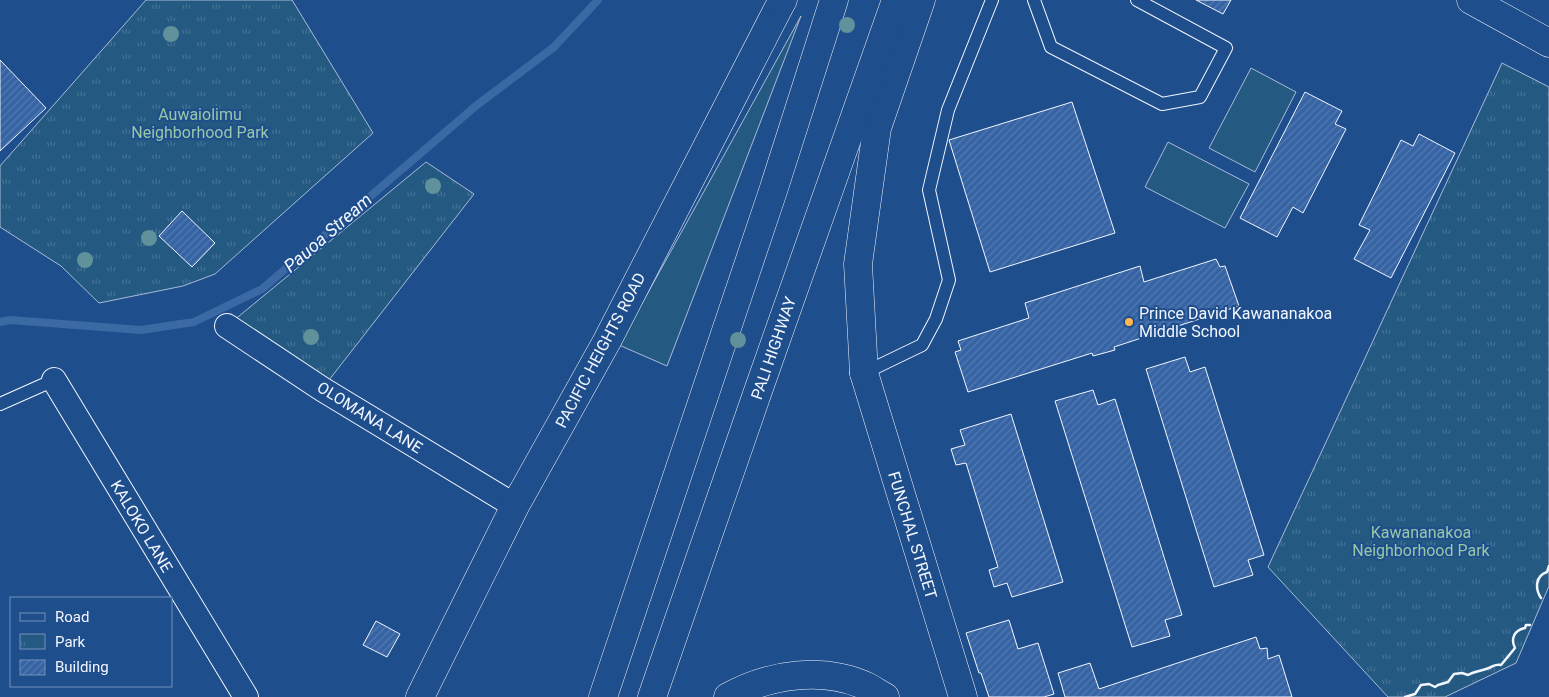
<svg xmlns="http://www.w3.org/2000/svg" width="1549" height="697" font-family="Roboto,sans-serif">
  <defs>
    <pattern id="park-tufts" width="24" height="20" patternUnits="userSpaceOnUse" patternTransform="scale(1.25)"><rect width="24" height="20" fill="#245a82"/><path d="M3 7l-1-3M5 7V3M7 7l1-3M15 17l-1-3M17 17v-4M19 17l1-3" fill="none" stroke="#447295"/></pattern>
    <pattern id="building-hatch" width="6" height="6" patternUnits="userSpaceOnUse" patternTransform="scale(1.25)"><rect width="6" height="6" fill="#3563a3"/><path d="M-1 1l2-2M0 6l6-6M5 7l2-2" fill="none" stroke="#537ab1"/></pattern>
  </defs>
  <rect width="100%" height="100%" fill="#1f4e8c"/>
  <g fill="#245a82" stroke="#a8bbd7">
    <polygon points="801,16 667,366 619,345"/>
    <polygon points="1251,68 1296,92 1255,172 1209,148"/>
    <polygon points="1168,142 1249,184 1225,228 1145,187"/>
  </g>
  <g fill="url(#park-tufts)" stroke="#a8bbd7">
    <polygon points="146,0 292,0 373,133 215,274 183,286 99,303 61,266 0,227 0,166"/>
    <polygon points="1502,63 1549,87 1549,586 1516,663 1445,697 1388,697 1268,567"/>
    <polygon points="426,162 474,194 322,389 227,326"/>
  </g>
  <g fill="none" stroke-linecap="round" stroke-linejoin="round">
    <polyline stroke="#3b69a3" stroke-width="8" points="0,322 10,320 141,330 194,322 262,289 477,105 554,47 598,0"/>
  </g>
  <g fill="url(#building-hatch)" stroke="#f2f6ff">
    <polygon points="1196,0 1231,0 1223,14"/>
    <polygon points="0,60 46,108 0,151"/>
    <polygon points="1305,92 1342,111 1335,124 1346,129 1303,213 1293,207 1277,237 1240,218"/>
    <polygon points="1072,102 1115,233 990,272 949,140"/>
    <polygon points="1419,134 1455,153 1391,278 1354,259 1370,230 1359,225 1401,140 1413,146"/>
    <polygon points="182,211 215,243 192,267 159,236"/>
    <polygon points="1216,259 1220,267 1225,266 1239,306 1114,347 1115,350 1093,356 1092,353 968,392 955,352 961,350 958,341 1029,318 1025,303 1140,266 1144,282"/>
    <polygon points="1185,357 1190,372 1205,367 1264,555 1248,560 1253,575 1214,587 1146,369"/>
    <polygon points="1093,390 1098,405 1115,399 1182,615 1165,620 1170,636 1132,647 1055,401"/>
    <polygon points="1011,414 1063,582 1012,597 1007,583 994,587 989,570 998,567 966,463 956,465 951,449 965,445 960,430"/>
    <polygon points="1009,620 1018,649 1038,643 1054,694 1044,697 989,697 981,673 979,673 966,633"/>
    <polygon points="376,621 400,634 387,657 363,645"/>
    <polygon points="1256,637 1260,649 1267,648 1268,659 1279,655 1292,697 1065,697 1058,673 1090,663 1099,689"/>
  </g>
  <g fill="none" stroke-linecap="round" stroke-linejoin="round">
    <g stroke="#f2f6ff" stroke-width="14">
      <g id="service">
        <polyline points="1034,0 1051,47 1162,104 1200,97 1226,48 1137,0"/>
        <polyline points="864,373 922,345 936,319 949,280 929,190 948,110 992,0"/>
        <polyline points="0,404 54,380"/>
      </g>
    </g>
    <g stroke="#f2f6ff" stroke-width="26">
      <g id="minor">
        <polyline points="227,326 322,389 515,506"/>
        <polyline points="54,380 246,697"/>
      </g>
    </g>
    <g stroke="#f2f6ff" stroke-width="29">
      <polyline id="tertiary" points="1471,0 1549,43"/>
    </g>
    <g stroke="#f2f6ff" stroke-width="29">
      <g id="secondary">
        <polyline points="864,373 963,697"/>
        <polyline points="420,697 515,506 607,341 781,3"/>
      </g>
    </g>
    <g stroke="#f2f6ff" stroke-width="29">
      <g id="trunk">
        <polyline points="781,3 783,0"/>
        <polyline points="864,373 858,264 877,128 921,0"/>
        <polyline points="603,697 773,191 834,0"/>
        <polyline points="652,697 758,391 896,0"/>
        <path d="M728 697C769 674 824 666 868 687 874 690 879 694 885 697"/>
      </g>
    </g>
    <use href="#service" stroke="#1f4e8c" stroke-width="12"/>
    <use href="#minor" stroke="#1f4e8c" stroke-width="24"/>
    <use href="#tertiary" stroke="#1f4e8c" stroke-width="28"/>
    <use href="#secondary" stroke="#1f4e8c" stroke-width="28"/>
    <use href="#trunk" stroke="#1f4e8c" stroke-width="28"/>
    <g stroke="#f2f6ff" stroke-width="2.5">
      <path d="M1541 598C1535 589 1535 576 1547 572L1549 566"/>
      <path d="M1405 697 1415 694 1421 685 1429 684 1435 687 1438 685 1448 682 1454 674 1462 673 1468 675C1475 671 1482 671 1489 668 1494 666 1495 664 1501 665L1515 648C1510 638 1515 630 1525 628L1526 625H1530"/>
    </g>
  </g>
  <g fill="#61919a">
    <circle cx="847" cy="25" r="8"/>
    <circle cx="171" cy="34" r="8"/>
    <circle cx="433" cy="186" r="8"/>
    <circle cx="149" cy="238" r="8"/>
    <circle cx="85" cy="260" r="8"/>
    <circle cx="311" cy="337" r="8"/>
    <circle cx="738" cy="340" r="8"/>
  </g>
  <circle fill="#ffb74d" stroke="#1f4e8c" stroke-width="2" cx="1129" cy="322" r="5"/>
  <g text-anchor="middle" stroke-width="4" stroke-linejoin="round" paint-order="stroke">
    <g font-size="16" fill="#97c8a6" stroke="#1f4e8c">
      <text x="200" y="120">Auwaiolimu<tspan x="200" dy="18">Neighborhood Park</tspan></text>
      <text x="1421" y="538">Kawananakoa<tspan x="1421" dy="18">Neighborhood Park</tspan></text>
    </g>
    <g font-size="16" fill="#f2f6ff" stroke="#1f4e8c" text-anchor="start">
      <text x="1139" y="319">Prince David Kawananakoa<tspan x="1139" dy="18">Middle School</tspan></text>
    </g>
    <g font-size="16" fill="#f2f6ff" stroke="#1f4e8c">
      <text transform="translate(773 348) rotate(-71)" y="6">PALI HIGHWAY</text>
      <text transform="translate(600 350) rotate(-62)" y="6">PACIFIC HEIGHTS ROAD</text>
      <text transform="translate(370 417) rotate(32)" y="6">OLOMANA LANE</text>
      <text transform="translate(142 526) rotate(59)" y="6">KALOKO LANE</text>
      <text transform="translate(913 535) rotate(73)" y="6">FUNCHAL STREET</text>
    </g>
    <g font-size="18" font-style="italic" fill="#f2f6ff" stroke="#1f4e8c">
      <text transform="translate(328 233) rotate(-41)" y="6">Pauoa Stream</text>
    </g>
  </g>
  <rect x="10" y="597" width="162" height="90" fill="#1f4e8c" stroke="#7391ba"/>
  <rect x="20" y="613" width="25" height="8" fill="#1f4e8c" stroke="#7391ba"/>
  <text x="55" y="622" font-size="15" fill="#f2f6ff">Road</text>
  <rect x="20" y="634" width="25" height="15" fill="url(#park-tufts)" stroke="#7391ba"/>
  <text x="55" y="647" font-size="15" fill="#f2f6ff">Park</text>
  <rect x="20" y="660" width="25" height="15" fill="url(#building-hatch)" stroke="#7391ba"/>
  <text x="55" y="672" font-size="15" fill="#f2f6ff">Building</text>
</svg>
